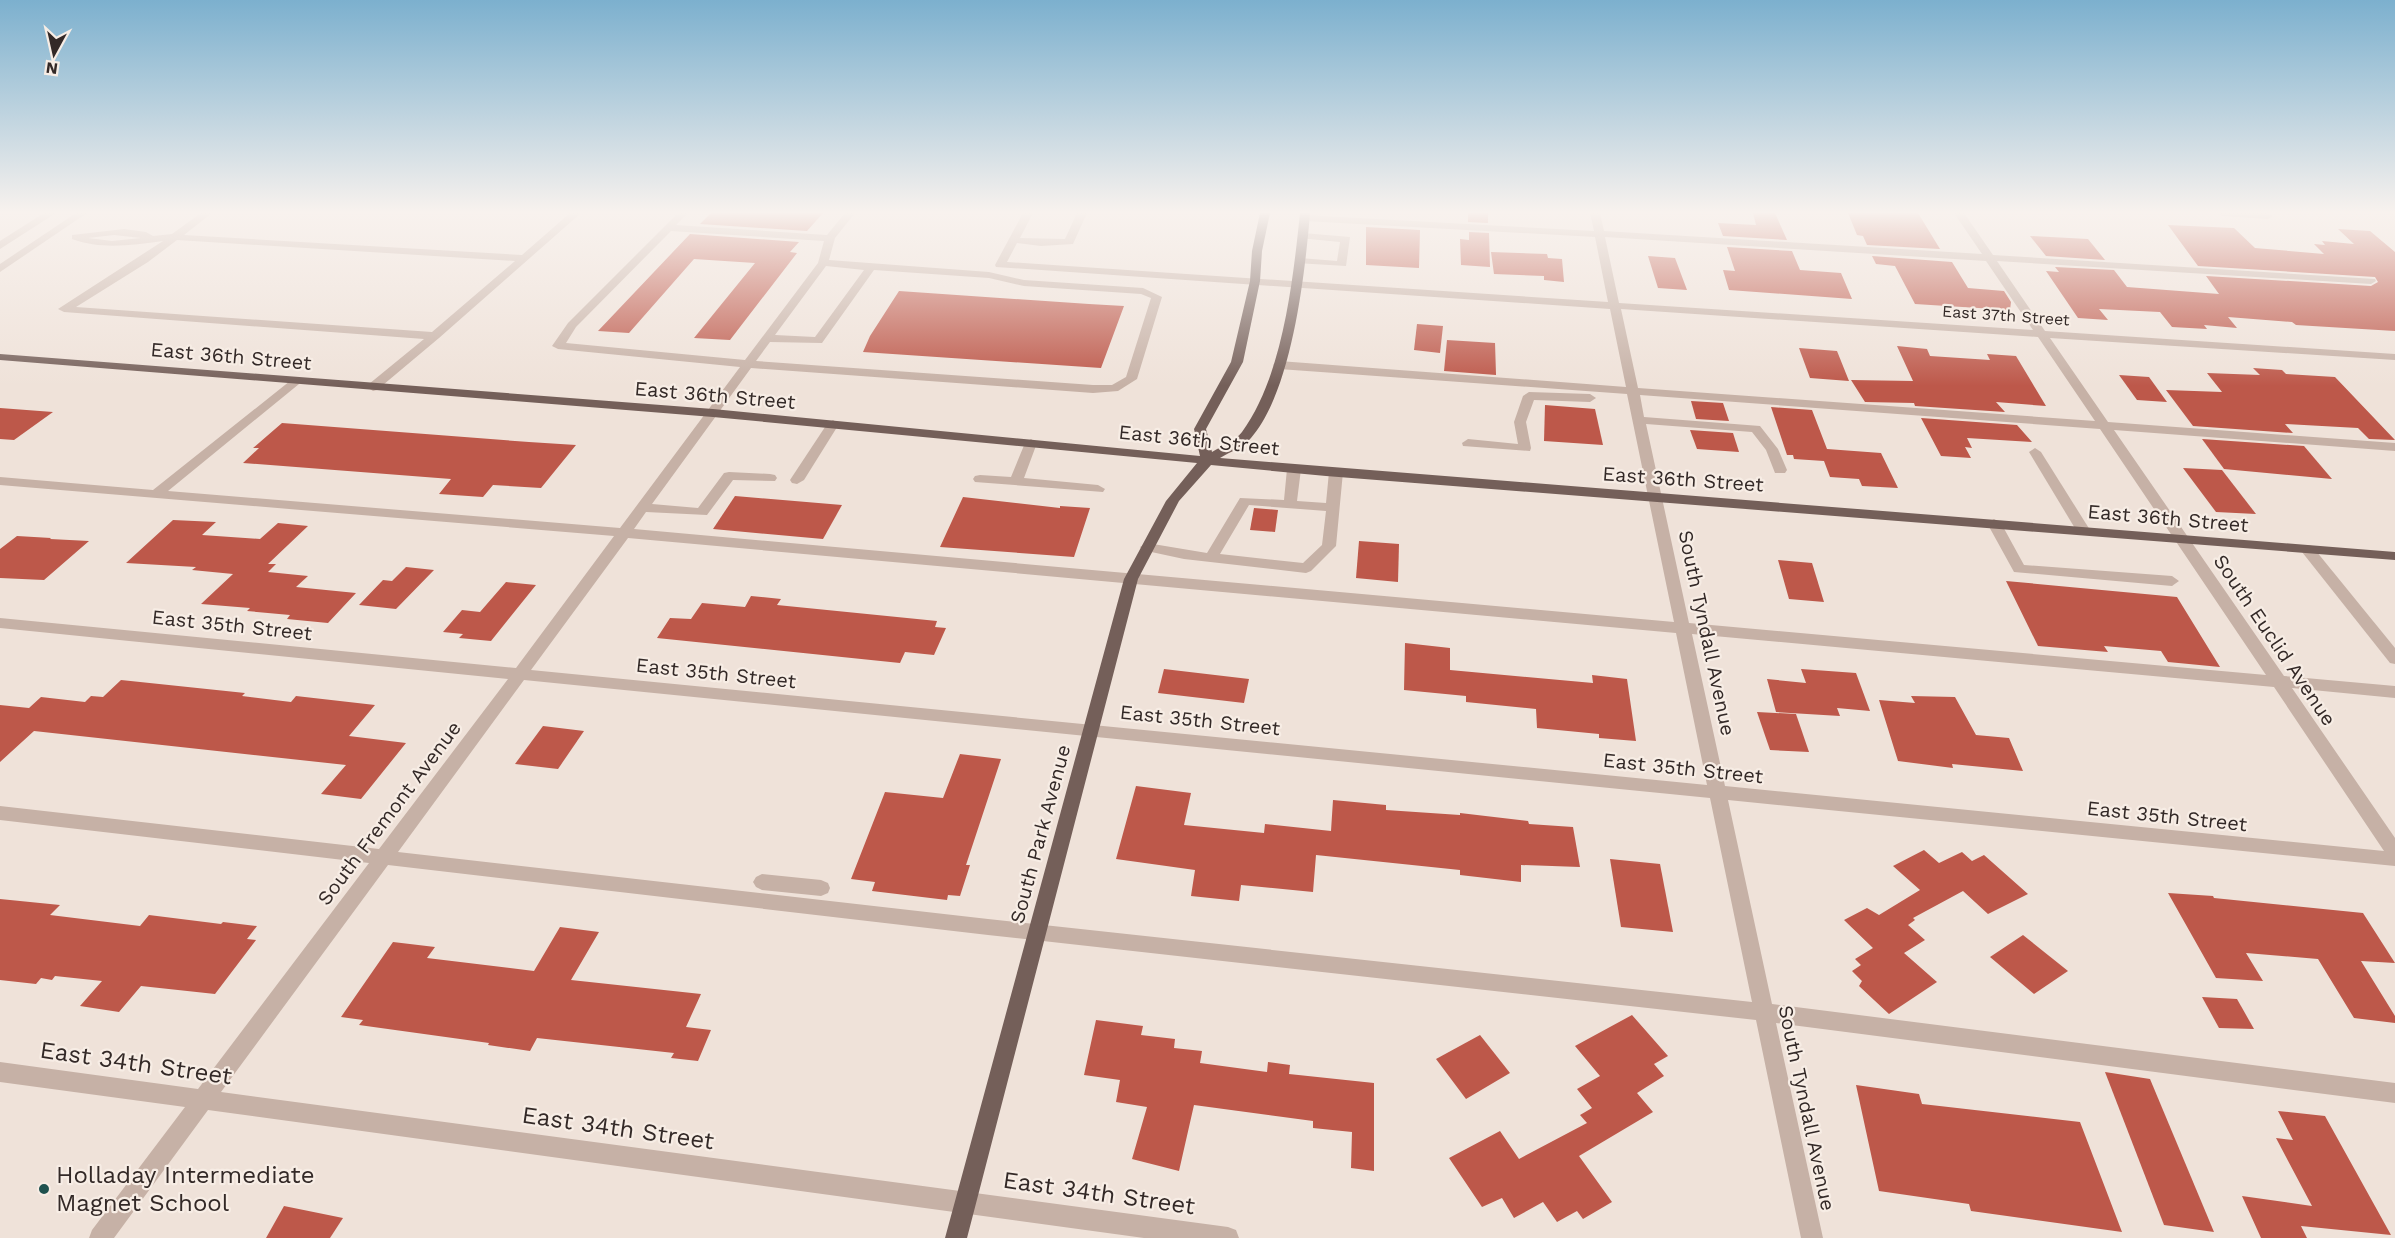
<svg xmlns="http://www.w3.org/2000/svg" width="2395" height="1238" font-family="'Work Sans',sans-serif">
  <rect width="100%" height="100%" fill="#efe2d9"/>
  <g fill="#bd584a">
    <polygon points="711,213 823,213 807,231 700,224"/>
    <polygon points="1468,213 1488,213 1488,223 1468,222"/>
    <polygon points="1753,213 1775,213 1787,240 1723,236 1718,223 1756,225"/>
    <polygon points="1848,213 1918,213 1940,249 1867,245 1863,236 1857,235"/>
    <polygon points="2168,225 2234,228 2255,248 2324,254 2314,244 2325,245 2322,241 2354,244 2338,229 2370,231 2395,252 2395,331 2296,325 2292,322 2228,317 2237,328 2204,325 2207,329 2172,327 2160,312 2099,309 2108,320 2078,318 2046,271 2059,272 2055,267 2114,270 2127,287 2219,294 2206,276 2371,286 2378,282 2375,277 2198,266"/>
    <polygon points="1366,227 1420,230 1419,268 1366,265"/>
    <polygon points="1469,232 1489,233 1490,267 1461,265 1460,239 1469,240"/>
    <polygon points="690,234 799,242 790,252 797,253 730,340 694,338 755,263 694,259 629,333 598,331"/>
    <polygon points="2030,236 2088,239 2105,260 2046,256"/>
    <polygon points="1727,247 1792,251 1800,270 1841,273 1852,299 1729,290 1723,270 1735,271"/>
    <polygon points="1491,252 1547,254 1548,258 1562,259 1564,282 1544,280 1544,276 1494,274"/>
    <polygon points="1648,256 1675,258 1687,290 1658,288"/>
    <polygon points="1872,256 1952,262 1968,288 2004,291 2011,302 2010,310 1915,304 1895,266 1876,264"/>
    <polygon points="899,291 1089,304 1124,306 1101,368 863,352 870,336"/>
    <polygon points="1417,324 1443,326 1440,353 1414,350"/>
    <polygon points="1447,340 1495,343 1496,375 1444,371"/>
    <polygon points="1897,346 1927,349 1930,356 1990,360 1987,354 2016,356 2046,406 1996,402 2005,412 1915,406 1914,403 1865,402 1851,380 1913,381"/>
    <polygon points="1799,348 1837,351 1849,381 1810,378"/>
    <polygon points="2253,368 2282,370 2286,374 2335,377 2395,440 2369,439 2358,428 2285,424 2293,433 2193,426 2166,390 2222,392 2207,373 2260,375"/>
    <polygon points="2119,375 2149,377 2167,402 2137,400"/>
    <polygon points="1691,401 1723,403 1729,421 1696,419"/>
    <polygon points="1545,405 1595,409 1603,445 1544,441"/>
    <polygon points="1771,407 1812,410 1827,449 1881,453 1898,488 1862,486 1859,479 1830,477 1824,461 1794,459 1793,455 1787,455"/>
    <polygon points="0,408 53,412 14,440 0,439"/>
    <polygon points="1921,418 2017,425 2032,442 1967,438 1972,448 1965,447 1971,458 1941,456"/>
    <polygon points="282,423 529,442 576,445 541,488 493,485 483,497 439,494 451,479 243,463 259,448 253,448"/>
    <polygon points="1690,430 1733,433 1739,452 1697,449"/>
    <polygon points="2202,439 2304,446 2332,479 2224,469"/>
    <polygon points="2183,468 2222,470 2256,514 2216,512"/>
    <polygon points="735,496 842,505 823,539 713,529"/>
    <polygon points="963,497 1060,508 1060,506 1090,508 1074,557 940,547"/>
    <polygon points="1254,508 1278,510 1275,532 1250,530"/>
    <polygon points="173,520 216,522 202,535 260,539 278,523 308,526 268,564 276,564 268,572 308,576 296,587 356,593 328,623 287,619 290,615 247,611 250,608 201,604 233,574 192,570 196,567 126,563"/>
    <polygon points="17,536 51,538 50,539 89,541 44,580 0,578 0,549"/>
    <polygon points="1359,541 1399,544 1398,582 1356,578"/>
    <polygon points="1778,560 1812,563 1824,602 1789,599"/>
    <polygon points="406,567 434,570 396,609 359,605 383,580 392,581"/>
    <polygon points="2006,581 2177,597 2220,667 2168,662 2161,651 2104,646 2108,652 2038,646"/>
    <polygon points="506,582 536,585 491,641 459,638 463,634 443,632 462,610 480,612"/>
    <polygon points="751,596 781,599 777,605 937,621 935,627 946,628 934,655 905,652 900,663 657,638 670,618 691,619 702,603 745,607"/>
    <polygon points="1405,643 1450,648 1450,670 1593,683 1592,675 1627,679 1636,741 1599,738 1599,734 1537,728 1536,709 1466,702 1466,696 1404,690"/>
    <polygon points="1164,669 1249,679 1244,703 1158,693"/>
    <polygon points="1801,669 1856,673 1870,711 1837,708 1840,716 1776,712 1767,679 1806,683"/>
    <polygon points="121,680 245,693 242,696 291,702 296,696 375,705 349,736 406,743 361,799 321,794 346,765 34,731 0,762 0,705 29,708 41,697 85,702 91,696 103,697"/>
    <polygon points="1911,696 1955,697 1976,735 2009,738 2023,771 1952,764 1953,768 1898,761 1879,700 1915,703"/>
    <polygon points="1757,712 1796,714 1809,752 1770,750"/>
    <polygon points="543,726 584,731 558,769 515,764"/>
    <polygon points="960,754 1001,759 966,865 970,865 960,896 948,895 947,900 872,891 875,882 851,879 885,792 943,798"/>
    <polygon points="1136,786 1191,793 1184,825 1264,833 1265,824 1331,831 1333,800 1386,805 1386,810 1460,815 1460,813 1528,821 1529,824 1573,827 1580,867 1521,865 1521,882 1460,875 1460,870 1316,855 1313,892 1241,885 1239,901 1191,896 1195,870 1116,859"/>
    <polygon points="1924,850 1939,863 1962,852 1972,861 1984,855 2028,894 1988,914 1963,891 1913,918 1915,920 1908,925 1925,940 1904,953 1937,982 1889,1014 1859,986 1862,981 1852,971 1861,965 1855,959 1873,948 1844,920 1867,908 1879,915 1920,890 1893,866"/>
    <polygon points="1610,859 1660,864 1673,932 1621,927"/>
    <polygon points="2168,893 2213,896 2214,898 2363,913 2395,963 2361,961 2395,1016 2395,1023 2354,1018 2318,959 2246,953 2263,981 2216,978"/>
    <polygon points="0,899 60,905 50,915 140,926 149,915 221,924 223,922 257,926 247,939 256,940 215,994 141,986 119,1012 80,1006 102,981 55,976 52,980 41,978 36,984 0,980"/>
    <polygon points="560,927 599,932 571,980 701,994 686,1027 711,1030 698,1061 671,1058 674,1053 537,1038 530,1051 488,1045 489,1043 359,1025 363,1020 341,1017 393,942 435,947 427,958 534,971"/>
    <polygon points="2023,935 2068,971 2034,994 1990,957"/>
    <polygon points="2202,997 2237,999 2254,1029 2219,1028"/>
    <polygon points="1632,1015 1668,1056 1654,1064 1664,1076 1637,1093 1653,1112 1579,1156 1612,1202 1583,1219 1577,1211 1557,1222 1543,1202 1514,1218 1502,1198 1482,1207 1449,1158 1500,1131 1519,1159 1587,1123 1580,1115 1592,1108 1577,1089 1600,1076 1575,1046"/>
    <polygon points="1096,1020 1143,1026 1141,1035 1175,1039 1174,1048 1202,1051 1200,1063 1267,1072 1268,1062 1290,1065 1289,1074 1374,1083 1374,1171 1351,1168 1352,1132 1313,1128 1313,1121 1194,1105 1179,1171 1132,1159 1147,1107 1116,1102 1120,1080 1084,1075"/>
    <polygon points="1480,1035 1510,1073 1466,1099 1436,1059"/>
    <polygon points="2105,1072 2150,1079 2214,1232 2164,1225"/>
    <polygon points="1856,1085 1919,1094 1922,1104 2080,1122 2122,1232 1971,1211 1969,1204 1879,1191"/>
    <polygon points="2278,1111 2325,1116 2391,1235 2301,1226 2307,1238 2261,1238 2242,1196 2312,1206 2276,1138 2293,1140"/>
    <polygon points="284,1206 343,1218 330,1238 266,1238"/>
  </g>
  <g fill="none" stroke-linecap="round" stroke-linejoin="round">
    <g fill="#c6b1a6" fill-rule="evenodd">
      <polygon points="44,213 56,213 0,249 0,241"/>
      <polygon points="76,213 87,213 0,272 0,264"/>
      <path d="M201 213H212L184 235 522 255 570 213H581L439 338 377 390 373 391 367 387 369 384 424 339 64 312 58 309 163 241C131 245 103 250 72 239V235L124 229 146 232 153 236 172 234ZM114 235 141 238 112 241 88 238ZM177 240 515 261 432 332 76 307 148 262Z"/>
      <path d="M678 213H688L676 225 827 235 845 213H855L835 238 829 260 989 272 1024 280 1143 288 1162 297 1137 379 1118 391 1093 393 751 368 652 504 698 508 724 473 729 472 770 474 775 475 777 478 775 481 733 480 707 515 646 512 634 529 1674 622 1627 394 1279 369 1273 365 1279 361 1626 387 1610 309 996 267 995 265 1023 213H1033L1020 238 1065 239 1077 213H1087L1073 244 1041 246 1017 243 1007 262 1608 302 1595 237 1304 221 1299 218 1304 215 1594 231 1590 213H1600L1604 231 1982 254 1954 213H1964L1993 255 2375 279 2376 281 2371 284 1997 261 2045 331 2395 354V360L2050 338 2108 422 2395 443V451L2114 430 2284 676 2395 686V698L2292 688 2395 838V866L1728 800 1772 1004 2395 1083V1103L1776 1023 1823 1238H1801L1756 1020 988 935 388 865 221 1092 1228 1227 1236 1230 1239 1238H1144L208 1110 114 1238H89L92 1230 185 1107 0 1082V1062L198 1089 369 863 0 820V806L379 849 508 679 0 628V618L516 668 614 536 0 485V477L153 490 295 377 301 381 299 384 168 491 620 528 740 367 558 349 552 346 568 323ZM671 231 824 241 818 263 745 360 566 343 576 327ZM1605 237 1986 261 2033 330 1619 303ZM826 266 864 270 815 337 775 335ZM874 270 989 278 1024 286 1141 294 1151 298 1126 377 1112 385H1093L756 361 770 342 822 343ZM1621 309 2038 337 2095 421 1638 388ZM1640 395 2100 429 2266 675 1689 623 1646 424 1752 432 1766 450 1775 473H1785L1787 470 1778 449 1760 426 1644 417ZM628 538 1676 633 1707 785 531 670ZM1692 634 2274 687 2384 851 1725 786ZM524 680 1710 798 1752 1002 988 919 398 852Z"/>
      <polygon points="2218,213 2266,213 2273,216 2268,219 2223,216"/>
      <polygon points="1303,233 1350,237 1346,266 1296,263 1296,259 1300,258 1337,261 1340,242 1299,238 1298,236"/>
      <polygon points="1529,392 1590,394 1596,398 1590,402 1534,400 1526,422 1531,448 1530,451 1463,446 1462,443 1468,439 1518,444 1514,422 1523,396"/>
      <polygon points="833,420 839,424 804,480 797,484 792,483 790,480 827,424"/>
      <polygon points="1031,439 1037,443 1024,478 1098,485 1105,489 1103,492 975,482 973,479 975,476 980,475 1011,477 1025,443"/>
      <polygon points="2035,448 2041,452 2090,530 2088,533 2078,533 2076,530 2029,452"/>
      <path d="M1294 465 1301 469 1297 501 1326 503 1329 472 1336 468 1343 472 1336 546 1311 571 1306 573 1184 559 1142 550 1140 547 1147 543 1207 553 1240 498 1284 500 1287 469ZM1249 505 1326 511 1322 545 1303 563 1220 554Z"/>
      <polygon points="1994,519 2001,523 2024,565 2172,576 2179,581 2172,586 2014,572 1987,523"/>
      <polygon points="2307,545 2312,546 2395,648 2395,664 2390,663 2302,552 2300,549"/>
      <polygon points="762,874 821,880 828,883 830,888 828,893 821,896 762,890 756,887 753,882 756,877"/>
    </g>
    <path fill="#745f59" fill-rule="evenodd" d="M1260 213H1270L1262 251 1260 281 1243 362 1206 429 1212 452C1222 446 1235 441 1242 432 1283 376 1293 280 1300 213H1310C1305 274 1292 391 1251 438 1243 447 1230 452 1220 458L2395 552V560L1326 476 1211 465 1179 501 1138 579 967 1238H945L1124 579 1166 501 1197 463 713 417 0 360V354L713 409 1200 456 1194 429 1231 362 1250 281 1252 251Z"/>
  </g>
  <linearGradient id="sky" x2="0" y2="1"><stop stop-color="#7cb0ce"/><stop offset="0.55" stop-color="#f8f2ee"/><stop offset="1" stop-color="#f8f2ee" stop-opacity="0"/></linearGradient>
  <rect width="2395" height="386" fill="url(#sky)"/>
  <circle fill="#1f514e" stroke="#f7ede5" stroke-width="2" cx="44" cy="1189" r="6"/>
  <g text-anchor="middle" stroke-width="4.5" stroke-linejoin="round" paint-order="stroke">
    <g font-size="16" fill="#332927" stroke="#f7ede5">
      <text transform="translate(2006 315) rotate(4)" y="6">East 37th Street</text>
    </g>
    <g font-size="20" fill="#332927" stroke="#f7ede5">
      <text transform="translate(231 356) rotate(5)" y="7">East 36th Street</text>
      <text transform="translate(715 395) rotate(5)" y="7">East 36th Street</text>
      <text transform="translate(1199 440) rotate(6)" y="7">East 36th Street</text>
      <text transform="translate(1683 479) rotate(4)" y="7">East 36th Street</text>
      <text transform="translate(2168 518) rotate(5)" y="7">East 36th Street</text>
      <text transform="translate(232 625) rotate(6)" y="7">East 35th Street</text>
      <text transform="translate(1707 633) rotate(78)" y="7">South Tyndall Avenue</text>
      <text transform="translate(2275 640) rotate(56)" y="7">South Euclid Avenue</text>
      <text transform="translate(716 673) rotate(6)" y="7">East 35th Street</text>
      <text transform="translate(1200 720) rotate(6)" y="7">East 35th Street</text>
      <text transform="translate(1683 768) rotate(6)" y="7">East 35th Street</text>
      <text transform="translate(389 813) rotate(-53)" y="7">South Fremont Avenue</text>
      <text transform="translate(2167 816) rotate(6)" y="7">East 35th Street</text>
      <text transform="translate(1040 834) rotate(-75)" y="7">South Park Avenue</text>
      <text transform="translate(1807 1108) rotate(78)" y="7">South Tyndall Avenue</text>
    </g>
    <g font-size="24" fill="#332927" stroke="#f7ede5">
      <text transform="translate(136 1063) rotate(8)" y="8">East 34th Street</text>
      <text transform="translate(618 1128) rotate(8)" y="8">East 34th Street</text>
      <text transform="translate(1099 1193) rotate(8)" y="8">East 34th Street</text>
    </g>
    <g font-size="24" fill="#332927" stroke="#f7ede5" text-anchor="start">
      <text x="56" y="1183">Holladay Intermediate<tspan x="56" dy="28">Magnet School</tspan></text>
    </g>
  </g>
  <g transform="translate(54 54) rotate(188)" stroke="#f7ede5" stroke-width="4.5" paint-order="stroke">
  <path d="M0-4.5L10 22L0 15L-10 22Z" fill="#332927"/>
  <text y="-9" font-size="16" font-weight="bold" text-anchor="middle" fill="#332927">N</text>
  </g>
</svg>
